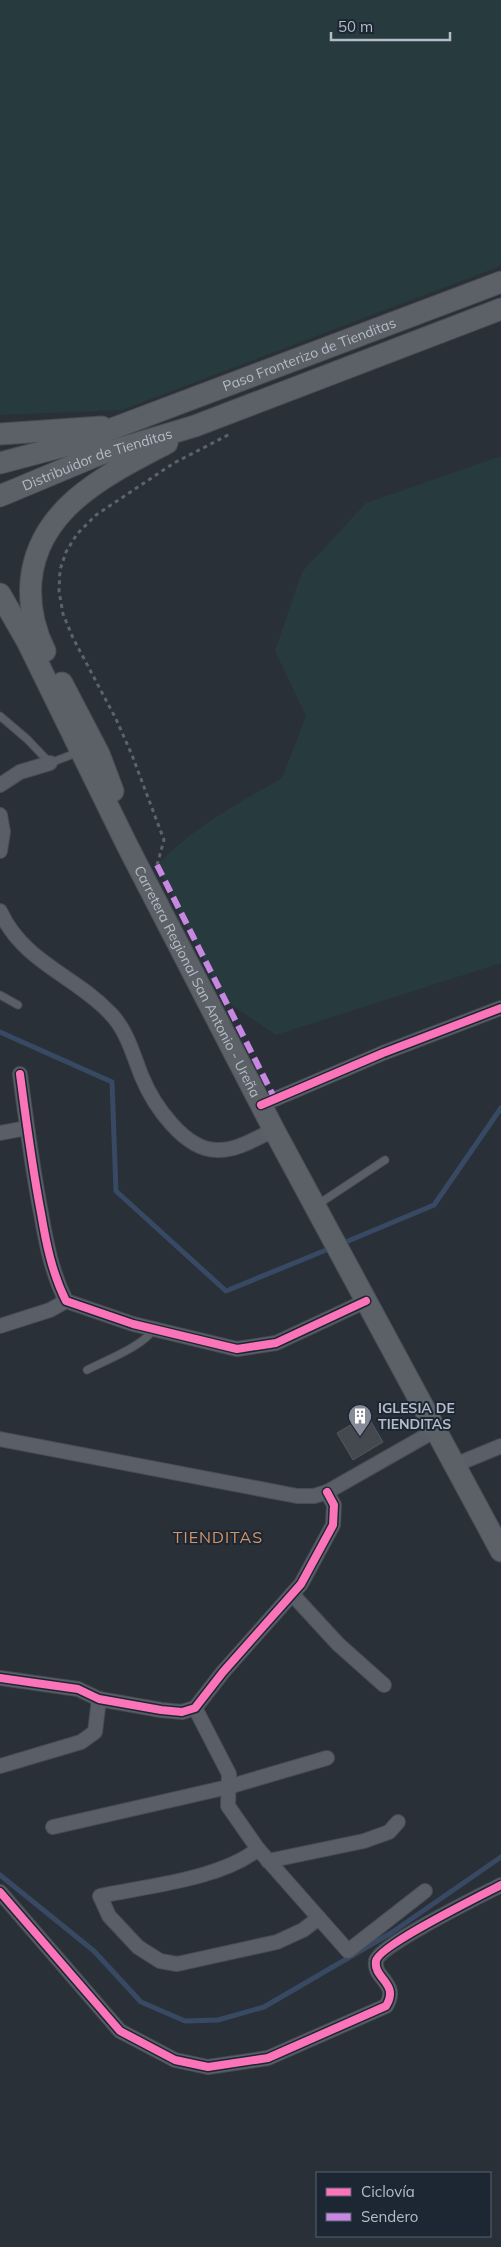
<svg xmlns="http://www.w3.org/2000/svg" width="501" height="2247" font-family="Mulish,sans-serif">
  <rect width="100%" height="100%" fill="#2a3038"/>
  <g fill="#273a3e">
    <polygon points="0,0 501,0 501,266 122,410 0,415"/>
    <path d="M501 456V963L276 1035 223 999 157 865C194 827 238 803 282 778L306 716 275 651 302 572 366 503Z"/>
  </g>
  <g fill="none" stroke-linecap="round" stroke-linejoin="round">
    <g stroke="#384963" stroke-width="5">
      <polyline points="0,1032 112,1082 116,1191 226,1291 331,1248"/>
      <polyline points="341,1244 434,1205 501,1108"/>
      <polyline points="0,1875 94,1951 141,2002 185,2021 218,2020 264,2007 391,1933 501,1857"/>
    </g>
  </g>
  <polygon fill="#444950" stroke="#52575f" points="367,1415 383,1442 353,1460 337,1433"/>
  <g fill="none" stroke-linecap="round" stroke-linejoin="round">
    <g stroke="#484c53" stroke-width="9">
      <g id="service">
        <polyline points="0,716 27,739 50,763 79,752"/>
        <polyline points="0,995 18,1005"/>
        <polyline points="317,1205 385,1160"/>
        <path d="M87 1370C106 1360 142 1347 154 1329"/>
      </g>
    </g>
    <g stroke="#484c53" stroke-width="16">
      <g id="minor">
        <polyline points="0,785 20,772 50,763"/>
        <polyline points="0,815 3,832 0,851"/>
        <path d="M0 911C24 963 74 975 110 1013 127 1030 133 1055 142 1077 153 1104 184 1150 217 1150 237 1151 256 1138 274 1130"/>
        <path d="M20 1074C26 1120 32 1167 41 1213 46 1243 52 1273 66 1301L133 1324 237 1349 276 1343 366 1301"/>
        <polyline points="261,1105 383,1053 501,1008"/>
        <polyline points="0,1133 27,1128"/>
        <polyline points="0,1326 50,1310 66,1301"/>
        <polyline points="0,1439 297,1496 314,1496 327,1492 436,1430"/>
        <polyline points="455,1465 501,1446"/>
        <polyline points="292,1594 338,1644 384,1685"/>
        <polyline points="0,1678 78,1689 99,1699 161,1710 182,1712 195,1708 223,1672 301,1584 333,1525 334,1505 327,1492"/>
        <polyline points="195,1708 229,1774 228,1806 258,1849 348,1951 425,1891"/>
        <polyline points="0,1766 81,1742 95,1732 99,1699"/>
        <polyline points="53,1827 228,1787 327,1758"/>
        <path d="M258 1849C221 1879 147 1886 100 1896L109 1916 138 1947 160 1961 177 1964 277 1942 303 1930 319 1918"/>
        <polyline points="268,1861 364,1841 389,1832 398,1822"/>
        <path d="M0 1892 120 2031 175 2060 208 2067 268 2058 386 2006C400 1983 373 1979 376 1961 378 1946 482 1895 501 1885"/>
      </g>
    </g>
    <g stroke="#484c55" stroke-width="23">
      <g id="primary">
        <polyline points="0,434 102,427"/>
        <path id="s1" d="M0 463 72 444 501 282"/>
        <path id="s2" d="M0 496 98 455 195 426 501 309"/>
        <path id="s3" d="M0 594 27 641 127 845 274 1130 501 1551"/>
        <path d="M45 651C34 629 29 606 31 581 38 507 108 474 167 443"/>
        <polyline points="62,683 99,754 113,791"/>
      </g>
    </g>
    <polyline stroke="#5d636a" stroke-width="3" stroke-dasharray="4 4" stroke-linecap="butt" points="157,865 164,840 132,755 116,719 73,638 63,614 59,591 60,570 66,552 77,534 96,515 174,463 230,434"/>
    <use href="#service" stroke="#5a5e66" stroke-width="7"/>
    <use href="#minor" stroke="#5a5e66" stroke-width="14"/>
    <use href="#primary" stroke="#5c6168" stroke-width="21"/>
    <polyline stroke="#c787e3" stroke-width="6" stroke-dasharray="12 6" stroke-linecap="butt" points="157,865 275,1099"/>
    <g stroke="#1d2633" stroke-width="11">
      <g id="cycleway">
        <path d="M20 1074C26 1120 32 1167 41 1213 46 1243 52 1273 66 1301L133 1324 237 1349 276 1343 366 1301"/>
        <polyline points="261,1105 383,1053 501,1008"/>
        <polyline points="0,1678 78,1689 99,1699 161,1710 182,1712 195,1708 223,1672 301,1584 333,1525 334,1505 327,1492"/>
        <path d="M0 1892 120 2031 175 2060 208 2067 268 2058 386 2006C400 1983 373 1979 376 1961 378 1946 482 1895 501 1885"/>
      </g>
    </g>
    <use href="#cycleway" stroke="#fb73b8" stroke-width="8"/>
  </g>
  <defs>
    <g id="building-pin" transform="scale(1.25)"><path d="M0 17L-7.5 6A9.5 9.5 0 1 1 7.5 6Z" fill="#848b96" stroke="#1d2633"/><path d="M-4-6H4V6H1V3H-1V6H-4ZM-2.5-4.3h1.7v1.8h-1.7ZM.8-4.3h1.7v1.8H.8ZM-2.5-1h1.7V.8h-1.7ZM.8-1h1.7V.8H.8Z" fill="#fff"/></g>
  </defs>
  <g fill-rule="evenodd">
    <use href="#building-pin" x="360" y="1416"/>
  </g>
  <g text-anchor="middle" stroke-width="4" stroke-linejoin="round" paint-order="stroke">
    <g font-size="14" fill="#b4bcc9" stroke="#1d2633">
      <text dy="5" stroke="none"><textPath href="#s1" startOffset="328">Paso Fronterizo de Tienditas</textPath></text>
      <text dy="5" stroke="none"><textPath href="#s2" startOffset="104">Distribuidor de Tienditas</textPath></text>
      <text dy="5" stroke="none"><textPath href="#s3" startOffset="435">Carretera Regional San Antonio - Ureña</textPath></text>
    </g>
    <g font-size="14" font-weight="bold" fill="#b4bcc9" stroke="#1d2633" text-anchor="start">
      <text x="378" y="1413">IGLESIA DE<tspan x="378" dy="16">TIENDITAS</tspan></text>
    </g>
    <g font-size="16" letter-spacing="1" fill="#d59563" stroke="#1d2633">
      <text x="218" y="1543">TIENDITAS</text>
    </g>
  </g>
  <rect x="316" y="2172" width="175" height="65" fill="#1d2633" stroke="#59626f"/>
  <rect x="326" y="2188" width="25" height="8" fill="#fb73b8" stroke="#59626f"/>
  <text x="361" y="2197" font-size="15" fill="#b4bcc9">Ciclovía</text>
  <rect x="326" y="2213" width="25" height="8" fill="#c787e3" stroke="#59626f"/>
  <text x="361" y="2222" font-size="15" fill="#b4bcc9">Sendero</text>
  <path d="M331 32v8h119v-8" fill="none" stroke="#b4bcc9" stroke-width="2.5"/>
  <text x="338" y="32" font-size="15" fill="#b4bcc9" stroke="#1d2633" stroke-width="4" paint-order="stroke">50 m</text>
</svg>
